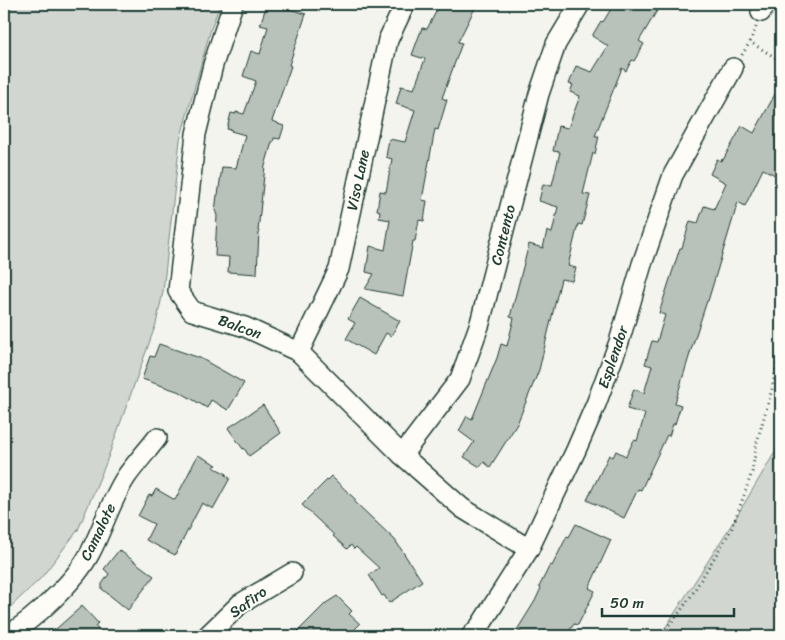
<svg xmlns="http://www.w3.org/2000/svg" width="785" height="640" font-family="Sriracha,sans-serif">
  <rect width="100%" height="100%" fill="#f4f4ef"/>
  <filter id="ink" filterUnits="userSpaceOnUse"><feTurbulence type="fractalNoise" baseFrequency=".02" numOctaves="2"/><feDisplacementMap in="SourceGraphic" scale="10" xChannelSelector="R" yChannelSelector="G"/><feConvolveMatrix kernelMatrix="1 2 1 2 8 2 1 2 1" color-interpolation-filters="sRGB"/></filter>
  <g filter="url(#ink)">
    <g fill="#d1d6d1" stroke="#788a82">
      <polygon points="4,4 220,4 210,32 180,140 163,292 156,324 106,463 78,530 41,578 4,613"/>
      <polygon points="781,442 781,636 660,636 735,519"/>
    </g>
    <g fill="#b9c1bb" stroke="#1f3d34">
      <polygon points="267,4 274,4 306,14 289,65 291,66 272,121 278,123 278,124 284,126 280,139 274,138 273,142 272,142 265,166 258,231 259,231 257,274 228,272 229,257 215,256 217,215 216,214 216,211 215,211 217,195 218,195 222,167 236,168 245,135 231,131 232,130 227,129 231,113 236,114 236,112 244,114 256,81 243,76 251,51 260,54 268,27 260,25"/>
      <polygon points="440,4 477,4 458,42 462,43 442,98 447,100 438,130 435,129 422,200 427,201 424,221 419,220 415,241 413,241 403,296 365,289 374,274 366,272 370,246 385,250 390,220 379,218 380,211 377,210 380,191 386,192 392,159 386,157 389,139 405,142 415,110 396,104 401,86 414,89 425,59 412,55 422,28 427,29"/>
      <polygon points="614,4 661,4 639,41 644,44 634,61 632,60 626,71 622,68 595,136 599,136 595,154 593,153 583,194 590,195 582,225 578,224 568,266 576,268 572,281 561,279 539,370 517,424 490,467 484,462 480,467 464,457 474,442 459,431 467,416 472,419 497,358 501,344 507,346 514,318 510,317 529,244 543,248 547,231 552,233 558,207 539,201 543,184 552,185 560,152 553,151 558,126 568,128 580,96 570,92 573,85 569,84 576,66 592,72 608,46 592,36 601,21 603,22"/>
      <polygon points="781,83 781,178 763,169 745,206 738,202 708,301 707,301 692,347 675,403 681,405 675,424 673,424 669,436 667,435 641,490 638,489 624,518 587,500 609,455 613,457 616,451 626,456 634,440 637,441 645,414 627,409 634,389 644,393 652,366 645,364 652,341 657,342 665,315 659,313 680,248 682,248 690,221 698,223 704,206 714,209 726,183 710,174 717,159 721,161 722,159 723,160 742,126 754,133"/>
      <polygon points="360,298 400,321 391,336 386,333 374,355 346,339 355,323 348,319"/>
      <polygon points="159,344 200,358 244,383 228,410 211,400 207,408 180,392 142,379 150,356 154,357"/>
      <polygon points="263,405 281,433 249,456 244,448 243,449 228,428"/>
      <polygon points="198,455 217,465 213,467 227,474 225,475 230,478 213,509 202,503 175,555 146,540 154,524 138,516 149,495 152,496 156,489 175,500"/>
      <polygon points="331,476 356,500 354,501 395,540 422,581 389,603 384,595 382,596 369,575 379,568 356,547 354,549 351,545 347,549 333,536 334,535 302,505"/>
      <polygon points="576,524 611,540 589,588 595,591 578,625 574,624 566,636 527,636 517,630 535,601 541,588 539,587 550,565 552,566 567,536 569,537"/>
      <polygon points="119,550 154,576 128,610 102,589 102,584 109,574 104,569"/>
      <polygon points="337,596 352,611 349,614 360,624 348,636 293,636 326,603"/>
      <polygon points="82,606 98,623 95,626 104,636 48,636"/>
    </g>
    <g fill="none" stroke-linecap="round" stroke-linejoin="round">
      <g stroke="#1f3d34" stroke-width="22">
        <g id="minor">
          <polyline points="233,4 213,65 196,134 178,291 192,311 245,327 299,352 402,455 462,508 529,549"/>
          <polyline points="761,12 766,4"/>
          <polyline points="299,352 339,269 388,40 405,4"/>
          <polyline points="402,455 460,379 480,323 539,94 556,44 580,4"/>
          <path d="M7 636C35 618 75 582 90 553 103 528 111 500 126 477 136 463 147 451 157 438"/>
          <polyline points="207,636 240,604 292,573"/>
          <polyline points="471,636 480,626 529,549 576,450 596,404 619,342 642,264 673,175 733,68"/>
        </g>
      </g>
      <g stroke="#1f3d34" stroke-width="3" stroke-dasharray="1 4" stroke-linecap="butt">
        <polyline points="756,27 750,42 781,61"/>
        <polyline points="742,55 750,42"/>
        <polyline points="659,636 677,616 691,596 731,530 742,501 752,472 757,442 772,389 781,343"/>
      </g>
      <use href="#minor" stroke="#fdfcf7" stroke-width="19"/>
    </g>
  </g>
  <g text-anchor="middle" stroke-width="4" stroke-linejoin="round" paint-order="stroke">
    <g font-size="15" fill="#1f3d34" stroke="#fdfcf7">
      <text transform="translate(358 180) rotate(-78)" y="5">Viso Lane</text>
      <text transform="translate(503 235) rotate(-76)" y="5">Contento</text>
      <text transform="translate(240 327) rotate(20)" y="5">Balcon</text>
      <text transform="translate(613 357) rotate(-71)" y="5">Esplendor</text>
      <text transform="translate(98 532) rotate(-64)" y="5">Camalote</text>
      <text transform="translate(248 602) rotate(-36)" y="5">Safiro</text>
    </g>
  </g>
  <rect width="785" height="640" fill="none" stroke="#fdfcf7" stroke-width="20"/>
  <rect x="10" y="10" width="765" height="620" fill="none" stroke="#1f3d34" stroke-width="2" filter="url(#ink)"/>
  <path d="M602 608v8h132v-8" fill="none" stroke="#1f3d34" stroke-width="2.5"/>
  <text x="610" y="608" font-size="15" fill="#1f3d34" stroke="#fdfcf7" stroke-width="4" paint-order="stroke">50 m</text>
</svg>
